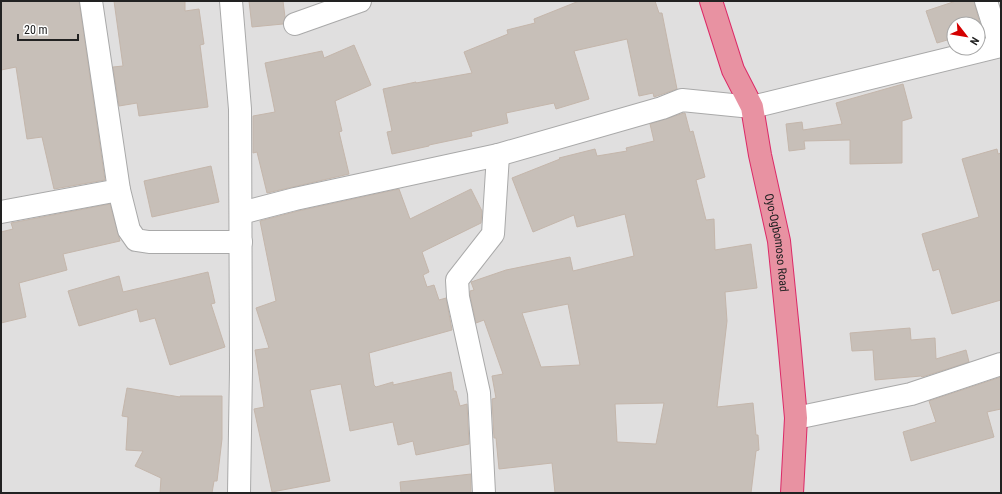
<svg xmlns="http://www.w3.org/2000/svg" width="1002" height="494" font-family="'Roboto Condensed',sans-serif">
  <rect width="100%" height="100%" fill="#f2efe9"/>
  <path fill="#e0dfdf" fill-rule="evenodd" d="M1 1H1001V493H1ZM954 24H978V48H954Z"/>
  <g fill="#c7bfb8" stroke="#c4b6ab" fill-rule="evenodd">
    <polygon points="1,1 79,1 105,180 54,189 42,137 27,139 16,67 1,70"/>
    <polygon points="114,1 185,1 185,11 199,9 204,44 200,45 208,107 139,116 137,103 119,106 113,67 123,66"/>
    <polygon points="249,1 283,1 285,17 283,24 252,27"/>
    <polygon points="579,1 655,1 659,13 662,13 677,89 654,97 653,93 639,96 627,39 574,51 589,99 556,109 554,103 506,113 508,123 471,132 472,136 429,145 429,146 392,154 387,132 392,131 383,89 416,82 416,83 472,73 464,52 508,34 507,30 535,23 534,19"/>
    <polygon points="956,1 974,1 981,28 978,29 978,24 954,24 954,38 937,43 926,11"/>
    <polygon points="354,45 371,85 335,101 342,131 339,132 349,174 267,193 257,152 253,153 253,116 275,112 265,63 322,51 324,58"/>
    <polygon points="903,84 912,118 902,121 902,163 850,164 850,140 804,141 805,149 789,151 786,124 802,122 803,130 842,124 836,103"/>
    <path d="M684 113H685L690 132 693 131 705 177 696 180 706 220 714 219 715 250 751 244 757 288 725 292 727 321 717 407 753 403 756 435H758L759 450 756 451 751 493H555L552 463 499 469 496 438H494L492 399 496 398 492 376 503 374 484 320 476 323 470 295V291L474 290 471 282 506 270 570 257 573 271 634 256 625 214 577 227 574 215 533 232 512 178 560 159 559 158 595 149 597 156 627 151 626 148 654 141 650 124ZM568 304 580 365 541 367 522 313ZM664 403 656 444 617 442 615 404Z"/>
    <polygon points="997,149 998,154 1001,153 1001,300 952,314 939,269 933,271 922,234 979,217 962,159"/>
    <polygon points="211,166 219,202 152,217 144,181"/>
    <polygon points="399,189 410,219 471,189 482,211 481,223 422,252 429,272 423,275 427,287 434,285 439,300 446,298 452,330 369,353 374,385 376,387 393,382 393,385 451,372 454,391 456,391 460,406 467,404 469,444 416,455 413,441 398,445 393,422 350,431 341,384 310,390 330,481 272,492 254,409 264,407 255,350 269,348 256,308 276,301 260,221 298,211"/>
    <polygon points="110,204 120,241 63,254 67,270 19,283 26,317 1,323 1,232 13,229 11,223"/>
    <polygon points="208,272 215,303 211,304 225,347 170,365 155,318 140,322 137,309 79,326 68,291 119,276 123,292"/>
    <polygon points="910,328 911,340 935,338 936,359 966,350 969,362 922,377 921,376 875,380 873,350 852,351 850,333"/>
    <polygon points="1001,377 1001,409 987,412 994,437 911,461 903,432 936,422 929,401"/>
    <polygon points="127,388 180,397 180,396 222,396 222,439 217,481 214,481 212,493 160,493 161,478 135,466 143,451 126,450 128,417 122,416"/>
    <polygon points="471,474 471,493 401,493 400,482"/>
  </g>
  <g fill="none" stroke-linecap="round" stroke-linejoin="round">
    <g stroke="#a9a9a9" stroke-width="24">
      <g id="minor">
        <polyline points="91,1 119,190 129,230 136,240 149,242 241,242"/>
        <polyline points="231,1 240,109 241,369 239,493"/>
        <polyline points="986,1 1000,46"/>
        <polyline points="295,24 360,1"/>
        <polyline points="1,212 119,190"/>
        <polyline points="241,213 295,199 498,155 662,108 682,100 752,107 1001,46"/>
        <polyline points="796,418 911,394 1001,364"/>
        <polyline points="484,493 479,393 458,297 457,280 493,234 498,155"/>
      </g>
    </g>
    <g stroke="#dc2a67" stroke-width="24">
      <g id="highway">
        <path id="s1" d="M711 1 733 70 752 107 760 155 779 241 789 340 796 418 792 493"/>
      </g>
    </g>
    <use href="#minor" stroke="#fff" stroke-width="22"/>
    <use href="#highway" stroke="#e892a2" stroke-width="22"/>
  </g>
  <g text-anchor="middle" stroke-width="3" stroke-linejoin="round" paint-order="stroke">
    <g font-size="12" fill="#222" stroke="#fff">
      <text dy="4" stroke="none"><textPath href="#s1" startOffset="252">Oyo-Ogbomoso Road</textPath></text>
    </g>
  </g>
  <rect width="1002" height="494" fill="none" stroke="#222222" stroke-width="4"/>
  <g transform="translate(966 36) rotate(121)"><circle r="19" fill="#ffffff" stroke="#a7a7a7"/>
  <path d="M0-3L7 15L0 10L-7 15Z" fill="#d40000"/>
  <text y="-6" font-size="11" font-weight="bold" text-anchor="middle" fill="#222222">N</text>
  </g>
  <path d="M18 34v6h60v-6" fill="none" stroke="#222222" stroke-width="2"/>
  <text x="24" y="34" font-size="12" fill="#222222" stroke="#ffffff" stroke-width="3" paint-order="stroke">20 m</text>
</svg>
